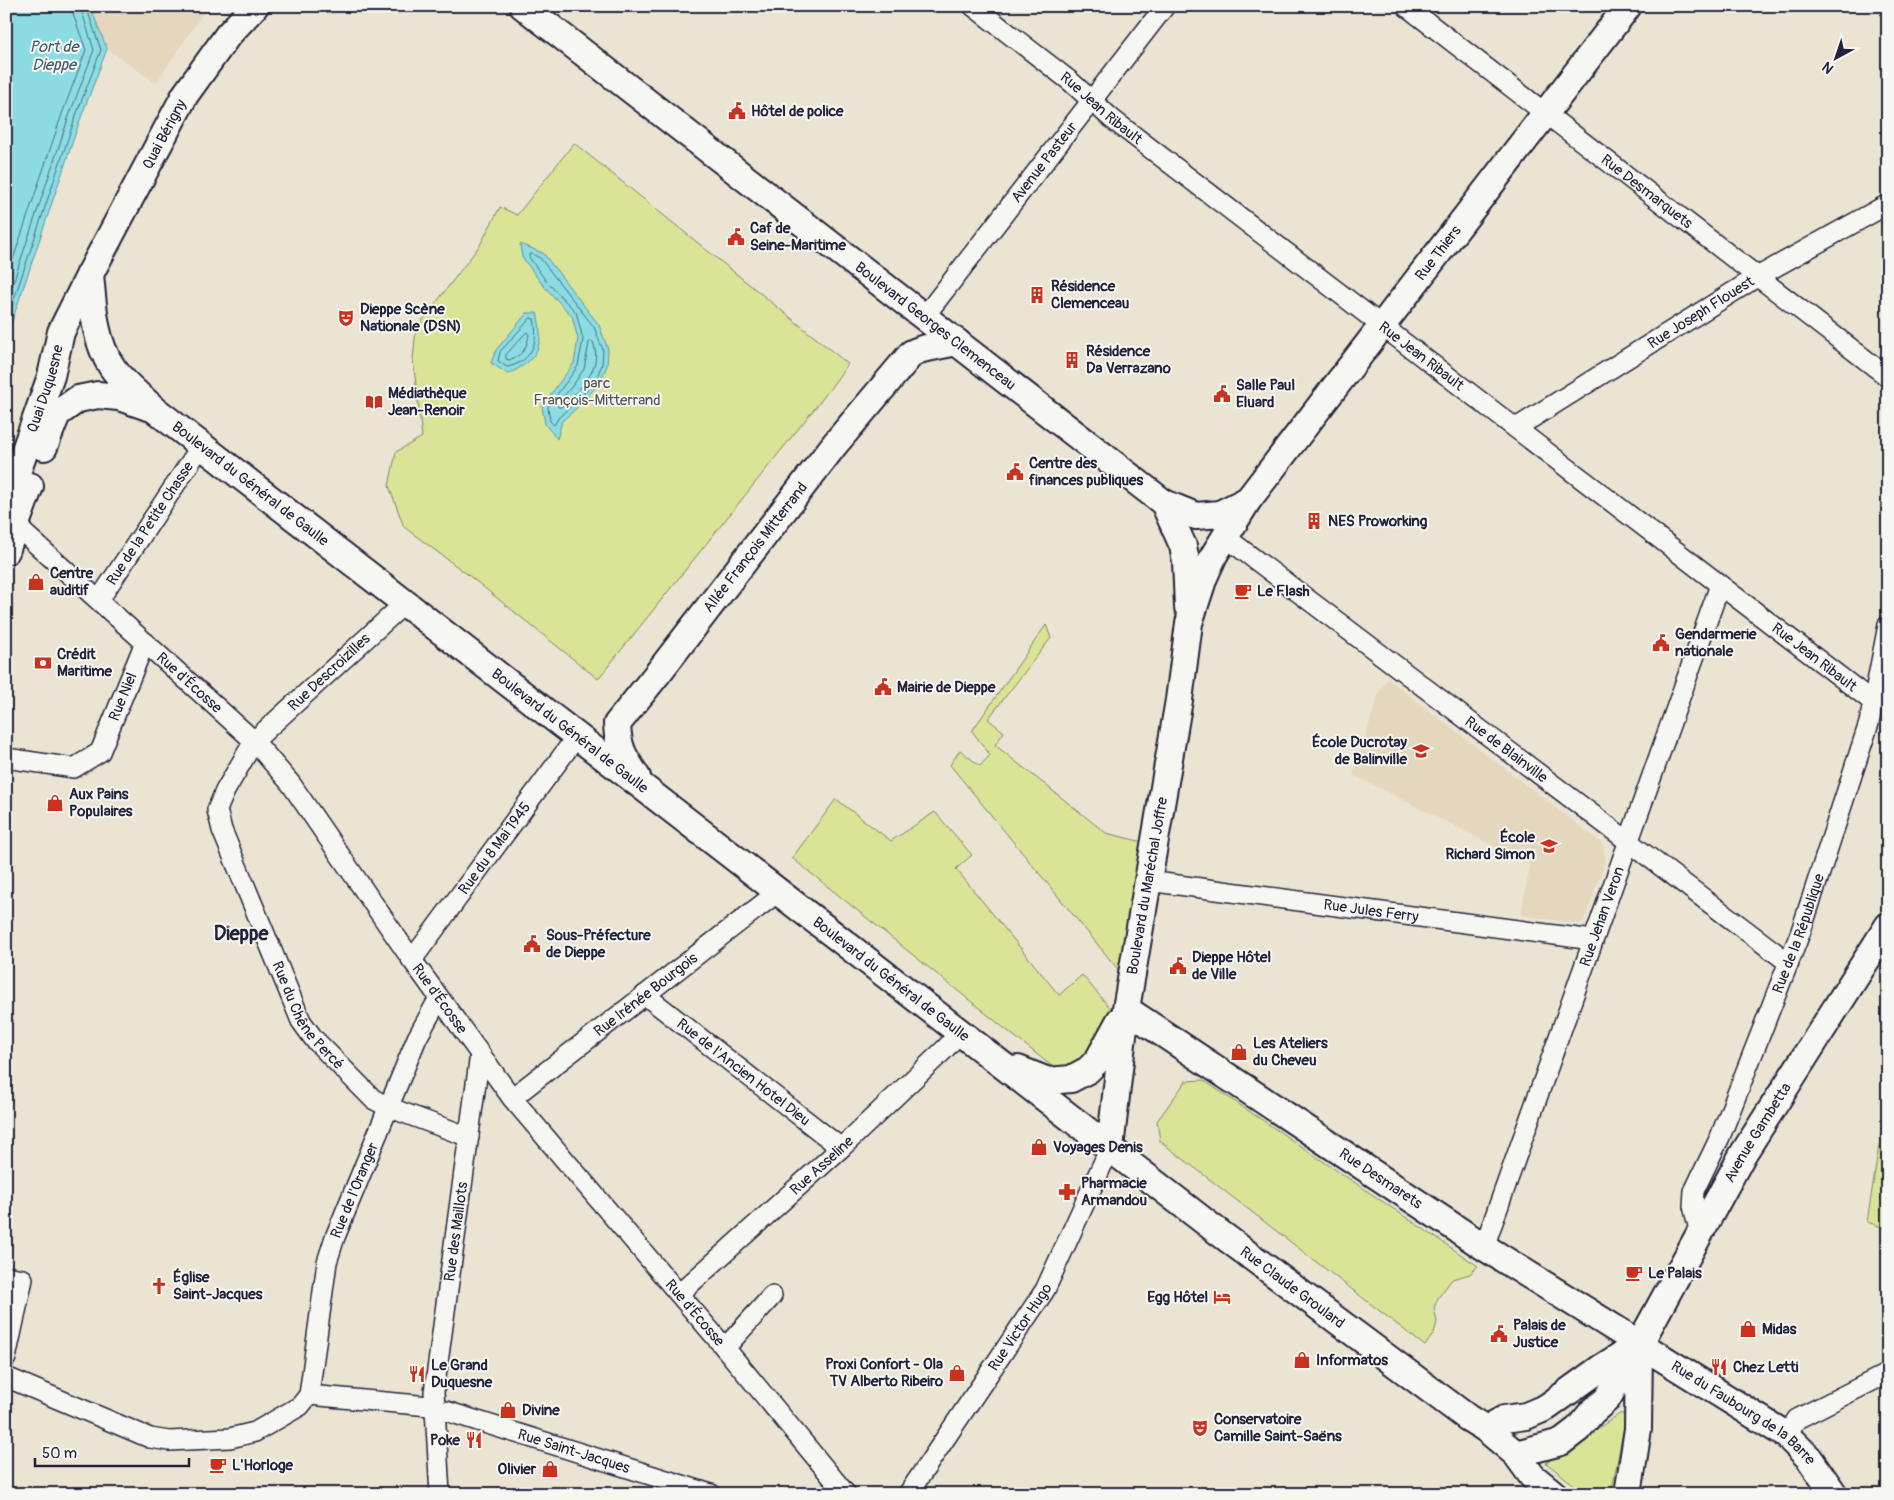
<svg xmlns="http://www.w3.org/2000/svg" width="1894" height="1500" font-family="Pangolin,sans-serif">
  <rect width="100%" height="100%" fill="#ece4d3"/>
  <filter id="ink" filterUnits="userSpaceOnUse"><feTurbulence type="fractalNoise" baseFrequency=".02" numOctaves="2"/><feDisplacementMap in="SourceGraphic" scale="10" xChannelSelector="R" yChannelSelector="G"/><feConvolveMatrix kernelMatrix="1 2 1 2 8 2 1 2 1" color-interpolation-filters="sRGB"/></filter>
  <g filter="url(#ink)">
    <g fill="#e4d7bd">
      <polygon points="90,6 208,6 156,83 107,49"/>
      <polygon points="1388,679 1602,843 1606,859 1584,921 1579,924 1521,915 1530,864 1353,775 1380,690"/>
    </g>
    <g fill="#d9e496" stroke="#7e8368">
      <polygon points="574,143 848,364 823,398 598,679 467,574 404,527 389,486 396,452 422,437 413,359 416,329 480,245 500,207 517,215"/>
      <polygon points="1046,625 1051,638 988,719 1004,732 995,745 1106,833 1147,843 1121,973 950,765 960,750 980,766 990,755 972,731"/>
      <polygon points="836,799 891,841 935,812 972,855 956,869 1059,995 1082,975 1111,1009 1095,1057 1079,1065 1054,1068 792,858"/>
      <polygon points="1203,1080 1478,1266 1470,1274 1452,1279 1438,1298 1434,1308 1437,1322 1434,1333 1425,1346 1160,1141 1157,1121 1186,1081"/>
      <polygon points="1888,1088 1888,1229 1867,1222"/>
      <polygon points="1621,1413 1626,1417 1611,1494 1586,1494 1546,1463"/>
    </g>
    <g fill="#8bdde3" stroke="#6192a0">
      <polygon points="6,6 90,6 107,49 80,120 6,339"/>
      <polygon points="520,244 543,253 599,325 608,349 607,366 600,382 582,403 562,421 557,439 545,424 542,406 574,363 578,339 572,316 542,284 522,257"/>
      <path d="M527 313H537C545 345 538 360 508 374L491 363 496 350Z"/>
    </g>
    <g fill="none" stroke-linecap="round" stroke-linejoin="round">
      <g stroke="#4c6d7e" stroke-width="1">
        <polygon points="532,254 540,258 594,327 603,350 602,364 596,379 579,399 559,417 554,425 550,421 548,407 578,366 583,339 576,312 546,281 529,257 529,255"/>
        <polyline points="6,280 62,114 86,50 73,14 72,6"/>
        <polyline points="6,304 69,116 94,50 80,6"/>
        <path d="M531 318 534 319C539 342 532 362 507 367L498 361 500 352Z"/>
        <polyline points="6,323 75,118 101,50 86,6"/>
        <path d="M527 332 529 335C526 349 524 354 509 360L506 359V355Z"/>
        <path d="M591 341 593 342C604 369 579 390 561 407H558L557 404 573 385 584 369 589 343Z"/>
      </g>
      <g stroke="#22223b" stroke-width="22">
        <g id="street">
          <path id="s1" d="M973 6 1070 81 1112 119 1873 702"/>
          <path id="s2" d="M1406 6 1888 377"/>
          <path id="s3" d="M924 317 1165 6"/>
          <path id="s4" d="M1516 428 1757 277 1888 204"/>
          <path id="s5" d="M15 525 254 741 291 784 412 960 512 1098 725 1348 846 1494"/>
          <path id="s6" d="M1224 536 1789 963"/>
          <path id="s7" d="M99 600 201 446"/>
          <path id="s8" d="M405 603 254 741 225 791 217 810 222 830 301 1021 314 1039 373 1099 388 1107 469 1137"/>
          <path id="s9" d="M6 758 74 768 100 752 145 642"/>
          <path id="s10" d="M1148 881 1593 940"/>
          <path id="s11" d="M412 960 577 736"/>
          <path id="s12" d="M645 995 841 1148"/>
          <path id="s13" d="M512 1098 778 892"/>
          <path id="s14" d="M1700 1233 1693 1206 1694 1191 1720 1137 1801 931 1869 723 1888 625"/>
          <path id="s15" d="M1484 1247 1720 585"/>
          <polyline points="6,1276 23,1279 6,1358"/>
          <path id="s16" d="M679 1294 841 1148 945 1049 960 1032"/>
          <polyline points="725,1348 772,1296"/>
          <polyline points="6,1377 150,1438 169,1441 230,1438 255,1432 300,1406 309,1395"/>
          <path id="s17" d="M309 1395 327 1262 335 1237 417 1038 439 998"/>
          <polyline points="309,1395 429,1406 436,1411"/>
          <path id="s18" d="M436 1411H446L711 1494"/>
          <polyline points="1786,1435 1797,1419 1888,1373"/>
          <path id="s19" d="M440 1494 434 1392 480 1054"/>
          <path id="s20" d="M908 1494 1045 1290 1110 1148"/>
        </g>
      </g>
      <g stroke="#22223b" stroke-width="30">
        <g id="secondary">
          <path id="s21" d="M523 6 1164 503 1183 546 1186 561 1188 607"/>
          <path id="s22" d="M90 274C93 305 94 340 112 367 123 383 140 396 154 409L1213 1228 1468 1418 1486 1429 1516 1454 1532 1476 1554 1494"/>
          <polyline points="44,447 57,414 78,399 98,395 119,397 148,407"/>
          <polyline points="1164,503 1196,516 1220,514 1248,500"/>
          <path id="s23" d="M6 504 51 376 61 332 90 274 185 95 228 35 255 6"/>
          <polyline points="6,551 30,486"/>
          <path id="s24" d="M637 777C624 757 618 749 617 724L658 673 835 444 912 353 922 349 957 342"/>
          <path id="s25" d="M1126 1009 1484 1247 1786 1435 1809 1458 1834 1494"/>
          <polyline points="1018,1069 1048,1081 1071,1079 1088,1070 1098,1060 1120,1020"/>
          <path id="s26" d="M1110 1148 1126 1009 1179 700 1189 623 1204 577 1214 555 1248 500 1628 6"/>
          <polyline points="1486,1429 1504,1419 1526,1416 1547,1407 1601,1368 1636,1346"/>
          <path id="s27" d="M1516 1454 1561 1442 1578 1429 1592 1412 1607 1399 1639 1345 1743 1154 1888 926"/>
          <polyline points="1628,1494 1638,1429 1639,1345"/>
        </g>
      </g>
      <use href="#street" stroke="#f6f6f2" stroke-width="19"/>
      <use href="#secondary" stroke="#f6f6f2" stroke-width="26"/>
    </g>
  </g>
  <defs>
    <g id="civic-bare" transform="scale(1.35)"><path d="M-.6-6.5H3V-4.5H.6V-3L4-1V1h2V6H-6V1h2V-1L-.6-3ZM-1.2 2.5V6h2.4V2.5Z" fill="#c8321e" stroke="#f6f6f2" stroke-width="2.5" paint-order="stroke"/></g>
    <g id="building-bare" transform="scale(1.35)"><path d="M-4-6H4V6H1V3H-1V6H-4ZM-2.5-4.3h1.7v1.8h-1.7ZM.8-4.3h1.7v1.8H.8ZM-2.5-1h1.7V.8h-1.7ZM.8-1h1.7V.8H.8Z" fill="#c8321e" stroke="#f6f6f2" stroke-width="2.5" paint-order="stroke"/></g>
    <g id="theatre-bare" transform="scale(1.35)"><path d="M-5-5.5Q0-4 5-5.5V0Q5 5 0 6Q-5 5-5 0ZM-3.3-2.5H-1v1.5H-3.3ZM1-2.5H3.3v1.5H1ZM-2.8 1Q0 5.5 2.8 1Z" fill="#c8321e" stroke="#f6f6f2" stroke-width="2.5" paint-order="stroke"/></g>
    <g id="library-bare" transform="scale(1.35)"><path d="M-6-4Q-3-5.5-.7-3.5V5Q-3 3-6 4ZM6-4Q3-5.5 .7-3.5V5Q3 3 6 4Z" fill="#c8321e" stroke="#f6f6f2" stroke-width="2.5" paint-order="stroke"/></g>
    <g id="shop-bare" transform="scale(1.35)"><path d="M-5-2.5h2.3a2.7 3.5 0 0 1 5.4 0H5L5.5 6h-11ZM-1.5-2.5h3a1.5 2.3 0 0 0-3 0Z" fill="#c8321e" stroke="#f6f6f2" stroke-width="2.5" paint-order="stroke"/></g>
    <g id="cafe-bare" transform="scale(1.35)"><path d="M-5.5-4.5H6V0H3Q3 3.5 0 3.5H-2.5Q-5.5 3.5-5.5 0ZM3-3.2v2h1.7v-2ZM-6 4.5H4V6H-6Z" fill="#c8321e" stroke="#f6f6f2" stroke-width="2.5" paint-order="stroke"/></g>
    <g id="bank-bare" transform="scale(1.35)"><path d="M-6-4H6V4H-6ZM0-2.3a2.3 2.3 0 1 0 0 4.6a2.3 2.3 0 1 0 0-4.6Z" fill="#c8321e" stroke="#f6f6f2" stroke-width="2.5" paint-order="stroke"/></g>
    <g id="school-bare" transform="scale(1.35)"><path d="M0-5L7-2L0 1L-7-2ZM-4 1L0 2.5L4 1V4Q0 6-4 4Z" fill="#c8321e" stroke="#f6f6f2" stroke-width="2.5" paint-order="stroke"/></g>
    <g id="pharmacy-bare" transform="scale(1.35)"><path d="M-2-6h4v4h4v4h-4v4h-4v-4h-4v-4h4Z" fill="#c8321e" stroke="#f6f6f2" stroke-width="2.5" paint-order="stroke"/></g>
    <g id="church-bare" transform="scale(1.35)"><path d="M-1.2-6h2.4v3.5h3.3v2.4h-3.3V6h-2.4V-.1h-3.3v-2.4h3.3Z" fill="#c8321e" stroke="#f6f6f2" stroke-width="2.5" paint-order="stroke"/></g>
    <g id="hotel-bare" transform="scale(1.35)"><path d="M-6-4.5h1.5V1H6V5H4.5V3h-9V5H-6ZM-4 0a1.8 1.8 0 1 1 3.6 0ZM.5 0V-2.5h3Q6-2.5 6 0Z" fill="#c8321e" stroke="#f6f6f2" stroke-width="2.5" paint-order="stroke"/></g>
    <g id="restaurant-bare" transform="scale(1.35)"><path d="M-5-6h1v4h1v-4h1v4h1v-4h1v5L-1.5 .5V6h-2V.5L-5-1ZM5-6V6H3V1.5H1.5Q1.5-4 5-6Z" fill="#c8321e" stroke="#f6f6f2" stroke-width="2.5" paint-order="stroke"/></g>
  </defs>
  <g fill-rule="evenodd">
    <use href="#civic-bare" x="737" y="111"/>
    <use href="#civic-bare" x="736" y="237"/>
    <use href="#building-bare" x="1037" y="295"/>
    <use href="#theatre-bare" x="346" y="318"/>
    <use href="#building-bare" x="1072" y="360"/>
    <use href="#civic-bare" x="1222" y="394"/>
    <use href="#library-bare" x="374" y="402"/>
    <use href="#civic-bare" x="1015" y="472"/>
    <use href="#building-bare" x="1314" y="521"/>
    <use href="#shop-bare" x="36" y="582"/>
    <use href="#cafe-bare" x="1243" y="591"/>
    <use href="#civic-bare" x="1661" y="643"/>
    <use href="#bank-bare" x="43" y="663"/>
    <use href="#civic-bare" x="883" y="687"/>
    <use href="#school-bare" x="1421" y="751"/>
    <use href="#shop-bare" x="55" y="803"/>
    <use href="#school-bare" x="1549" y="846"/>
    <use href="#civic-bare" x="532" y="944"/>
    <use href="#civic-bare" x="1178" y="966"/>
    <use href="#shop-bare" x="1239" y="1052"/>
    <use href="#shop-bare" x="1039" y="1147"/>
    <use href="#pharmacy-bare" x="1067" y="1192"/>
    <use href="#cafe-bare" x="1634" y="1273"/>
    <use href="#church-bare" x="159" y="1286"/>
    <use href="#hotel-bare" x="1222" y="1297"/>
    <use href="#shop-bare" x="1748" y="1329"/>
    <use href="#civic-bare" x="1499" y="1334"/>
    <use href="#shop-bare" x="1302" y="1360"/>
    <use href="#restaurant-bare" x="1719" y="1367"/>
    <use href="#shop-bare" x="957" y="1373"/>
    <use href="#restaurant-bare" x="417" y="1374"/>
    <use href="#shop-bare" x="508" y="1410"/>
    <use href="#theatre-bare" x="1200" y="1428"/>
    <use href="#restaurant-bare" x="474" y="1440"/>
    <use href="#cafe-bare" x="218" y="1465"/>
    <use href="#shop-bare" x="550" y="1469"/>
  </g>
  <g text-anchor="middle" stroke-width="4" stroke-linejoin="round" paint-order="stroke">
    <g font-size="15" fill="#22223b" stroke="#f6f6f2">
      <text dy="5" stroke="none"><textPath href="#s1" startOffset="164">Rue Jean Ribault</textPath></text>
      <text dy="5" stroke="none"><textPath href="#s23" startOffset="404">Quai Bérigny</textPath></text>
      <text dy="5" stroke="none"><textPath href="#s3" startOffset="196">Avenue Pasteur</textPath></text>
      <text dy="5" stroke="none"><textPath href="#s2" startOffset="304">Rue Desmarquets</textPath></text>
      <text dy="5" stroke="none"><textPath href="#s26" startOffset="980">Rue Thiers</textPath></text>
      <text dy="5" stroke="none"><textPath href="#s4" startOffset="218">Rue Joseph Flouest</textPath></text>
      <text dy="5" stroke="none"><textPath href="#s21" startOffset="522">Boulevard Georges Clemenceau</textPath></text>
      <text dy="5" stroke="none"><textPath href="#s1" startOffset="569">Rue Jean Ribault</textPath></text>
      <text dy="5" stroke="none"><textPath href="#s23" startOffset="122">Quai Duquesne</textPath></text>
      <text dy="5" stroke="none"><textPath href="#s22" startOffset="278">Boulevard du Général de Gaulle</textPath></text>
      <text dy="5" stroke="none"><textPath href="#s7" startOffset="92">Rue de la Petite Chasse</textPath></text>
      <text dy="5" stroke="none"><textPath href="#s24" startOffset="282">Allée François Mitterrand</textPath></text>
      <text dy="5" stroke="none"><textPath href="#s1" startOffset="1064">Rue Jean Ribault</textPath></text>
      <text transform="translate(329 672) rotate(-43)" y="5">Rue Descroizilles</text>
      <text dy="5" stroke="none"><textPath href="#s5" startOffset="235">Rue d'Écosse</textPath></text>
      <text dy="5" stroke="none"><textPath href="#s9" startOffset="159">Rue Niel</textPath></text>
      <text dy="5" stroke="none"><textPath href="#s22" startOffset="682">Boulevard du Général de Gaulle</textPath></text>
      <text dy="5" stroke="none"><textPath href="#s6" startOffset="354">Rue de Blainville</textPath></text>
      <text dy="5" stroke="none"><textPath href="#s11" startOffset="139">Rue du 8 Mai 1945</textPath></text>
      <text dy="5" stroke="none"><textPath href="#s26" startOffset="265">Boulevard du Maréchal Joffre</textPath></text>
      <text dy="5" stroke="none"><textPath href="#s10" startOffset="225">Rue Jules Ferry</textPath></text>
      <text dy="5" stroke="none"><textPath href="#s15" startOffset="351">Rue Jehan Veron</textPath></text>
      <text dy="5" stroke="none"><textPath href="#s14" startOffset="321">Rue de la République</textPath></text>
      <text dy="5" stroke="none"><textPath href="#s22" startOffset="1088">Boulevard du Général de Gaulle</textPath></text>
      <text dy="5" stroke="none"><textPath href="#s13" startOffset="169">Rue Irénée Bourgois</textPath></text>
      <text dy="5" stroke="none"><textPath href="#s5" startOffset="640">Rue d'Écosse</textPath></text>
      <text dy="5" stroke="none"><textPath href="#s8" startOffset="509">Rue du Chêne Percé</textPath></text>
      <text dy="5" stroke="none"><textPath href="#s12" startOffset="125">Rue de l'Ancien Hotel Dieu</textPath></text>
      <text dy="5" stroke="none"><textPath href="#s27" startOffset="416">Avenue Gambetta</textPath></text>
      <text dy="5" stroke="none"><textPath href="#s16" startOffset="192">Rue Asseline</textPath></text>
      <text dy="5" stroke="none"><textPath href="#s25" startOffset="306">Rue Desmarets</textPath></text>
      <text dy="5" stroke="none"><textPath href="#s17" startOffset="211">Rue de l'Oranger</textPath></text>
      <text dy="5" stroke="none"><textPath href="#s19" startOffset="264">Rue des Maillots</textPath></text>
      <text dy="5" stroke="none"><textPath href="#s22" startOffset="1594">Rue Claude Groulard</textPath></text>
      <text dy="5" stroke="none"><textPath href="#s5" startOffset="1045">Rue d'Écosse</textPath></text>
      <text dy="5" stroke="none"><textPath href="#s20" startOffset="201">Rue Victor Hugo</textPath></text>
      <text dy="5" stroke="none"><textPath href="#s25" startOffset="738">Rue du Faubourg de la Barre</textPath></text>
      <text dy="5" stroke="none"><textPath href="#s18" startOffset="144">Rue Saint-Jacques</textPath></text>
    </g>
    <g font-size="15" font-weight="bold" fill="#22223b" stroke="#f6f6f2" text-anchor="start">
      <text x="751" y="116">Hôtel de police</text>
      <text x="750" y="233">Caf de<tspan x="750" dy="17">Seine-Maritime</tspan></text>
      <text x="1051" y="291">Résidence<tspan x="1051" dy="17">Clemenceau</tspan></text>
      <text x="360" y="314">Dieppe Scène<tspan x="360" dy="17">Nationale (DSN)</tspan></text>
      <text x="1086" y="356">Résidence<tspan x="1086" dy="17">Da Verrazano</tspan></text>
      <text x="1236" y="390">Salle Paul<tspan x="1236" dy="17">Eluard</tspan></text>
      <text x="388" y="398">Médiathèque<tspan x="388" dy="17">Jean-Renoir</tspan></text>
      <text x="1029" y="468">Centre des<tspan x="1029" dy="17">finances publiques</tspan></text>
      <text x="1328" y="526">NES Proworking</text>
      <text x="50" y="578">Centre<tspan x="50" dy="17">auditif</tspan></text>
      <text x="1257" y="596">Le Flash</text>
      <text x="1675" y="639">Gendarmerie<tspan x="1675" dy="17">nationale</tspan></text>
      <text x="57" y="659">Crédit<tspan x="57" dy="17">Maritime</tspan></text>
      <text x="897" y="692">Mairie de Dieppe</text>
      <text x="1407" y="747" text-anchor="end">École Ducrotay<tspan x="1407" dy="17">de Balinville</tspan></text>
      <text x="69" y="799">Aux Pains<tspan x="69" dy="17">Populaires</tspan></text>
      <text x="1535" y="842" text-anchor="end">École<tspan x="1535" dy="17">Richard Simon</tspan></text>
      <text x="546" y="940">Sous-Préfecture<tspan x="546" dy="17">de Dieppe</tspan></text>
      <text x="1192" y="962">Dieppe Hôtel<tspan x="1192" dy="17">de Ville</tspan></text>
      <text x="1253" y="1048">Les Ateliers<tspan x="1253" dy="17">du Cheveu</tspan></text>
      <text x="1053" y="1152">Voyages Denis</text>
      <text x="1081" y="1188">Pharmacie<tspan x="1081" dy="17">Armandou</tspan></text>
      <text x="1648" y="1278">Le Palais</text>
      <text x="173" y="1282">Église<tspan x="173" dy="17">Saint-Jacques</tspan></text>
      <text x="1208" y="1302" text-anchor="end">Egg Hôtel</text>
      <text x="1513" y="1330">Palais de<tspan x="1513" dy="17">Justice</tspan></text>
      <text x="1762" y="1334">Midas</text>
      <text x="1316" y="1365">Informatos</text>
      <text x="943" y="1369" text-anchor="end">Proxi Confort - Ola<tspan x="943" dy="17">TV Alberto Ribeiro</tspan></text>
      <text x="431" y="1370">Le Grand<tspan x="431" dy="17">Duquesne</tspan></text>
      <text x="1733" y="1372">Chez Letti</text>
      <text x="522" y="1415">Divine</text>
      <text x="1214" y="1424">Conservatoire<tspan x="1214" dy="17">Camille Saint-Saëns</tspan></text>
      <text x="460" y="1445" text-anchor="end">Poke</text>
      <text x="232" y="1470">L'Horloge</text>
      <text x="536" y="1474" text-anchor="end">Olivier</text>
    </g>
    <g font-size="15" fill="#505252" stroke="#f6f6f2">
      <text x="597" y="388">parc<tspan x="597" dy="17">François-Mitterrand</tspan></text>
    </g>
    <g font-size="16" font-style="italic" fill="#425a6d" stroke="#f6f6f2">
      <text x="54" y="52">Port de<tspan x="54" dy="18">Dieppe</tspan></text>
    </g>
    <g font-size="20" font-weight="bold" fill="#22223b" stroke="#f6f6f2">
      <text x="241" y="940">Dieppe</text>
    </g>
  </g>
  <rect width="1894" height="1500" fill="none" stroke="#f6f6f2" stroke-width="25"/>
  <rect x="12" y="12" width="1869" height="1475" fill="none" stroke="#22223b" stroke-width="2" filter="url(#ink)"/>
  <g transform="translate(1836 58) rotate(220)" stroke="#f6f6f2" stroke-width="4" paint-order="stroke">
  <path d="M0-4L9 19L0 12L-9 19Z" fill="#22223b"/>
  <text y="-8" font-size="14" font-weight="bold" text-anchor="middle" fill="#22223b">N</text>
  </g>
  <path d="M35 1458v8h154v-8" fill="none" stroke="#22223b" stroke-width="2.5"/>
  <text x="42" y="1458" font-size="15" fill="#22223b" stroke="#f6f6f2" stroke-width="4" paint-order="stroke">50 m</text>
</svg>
